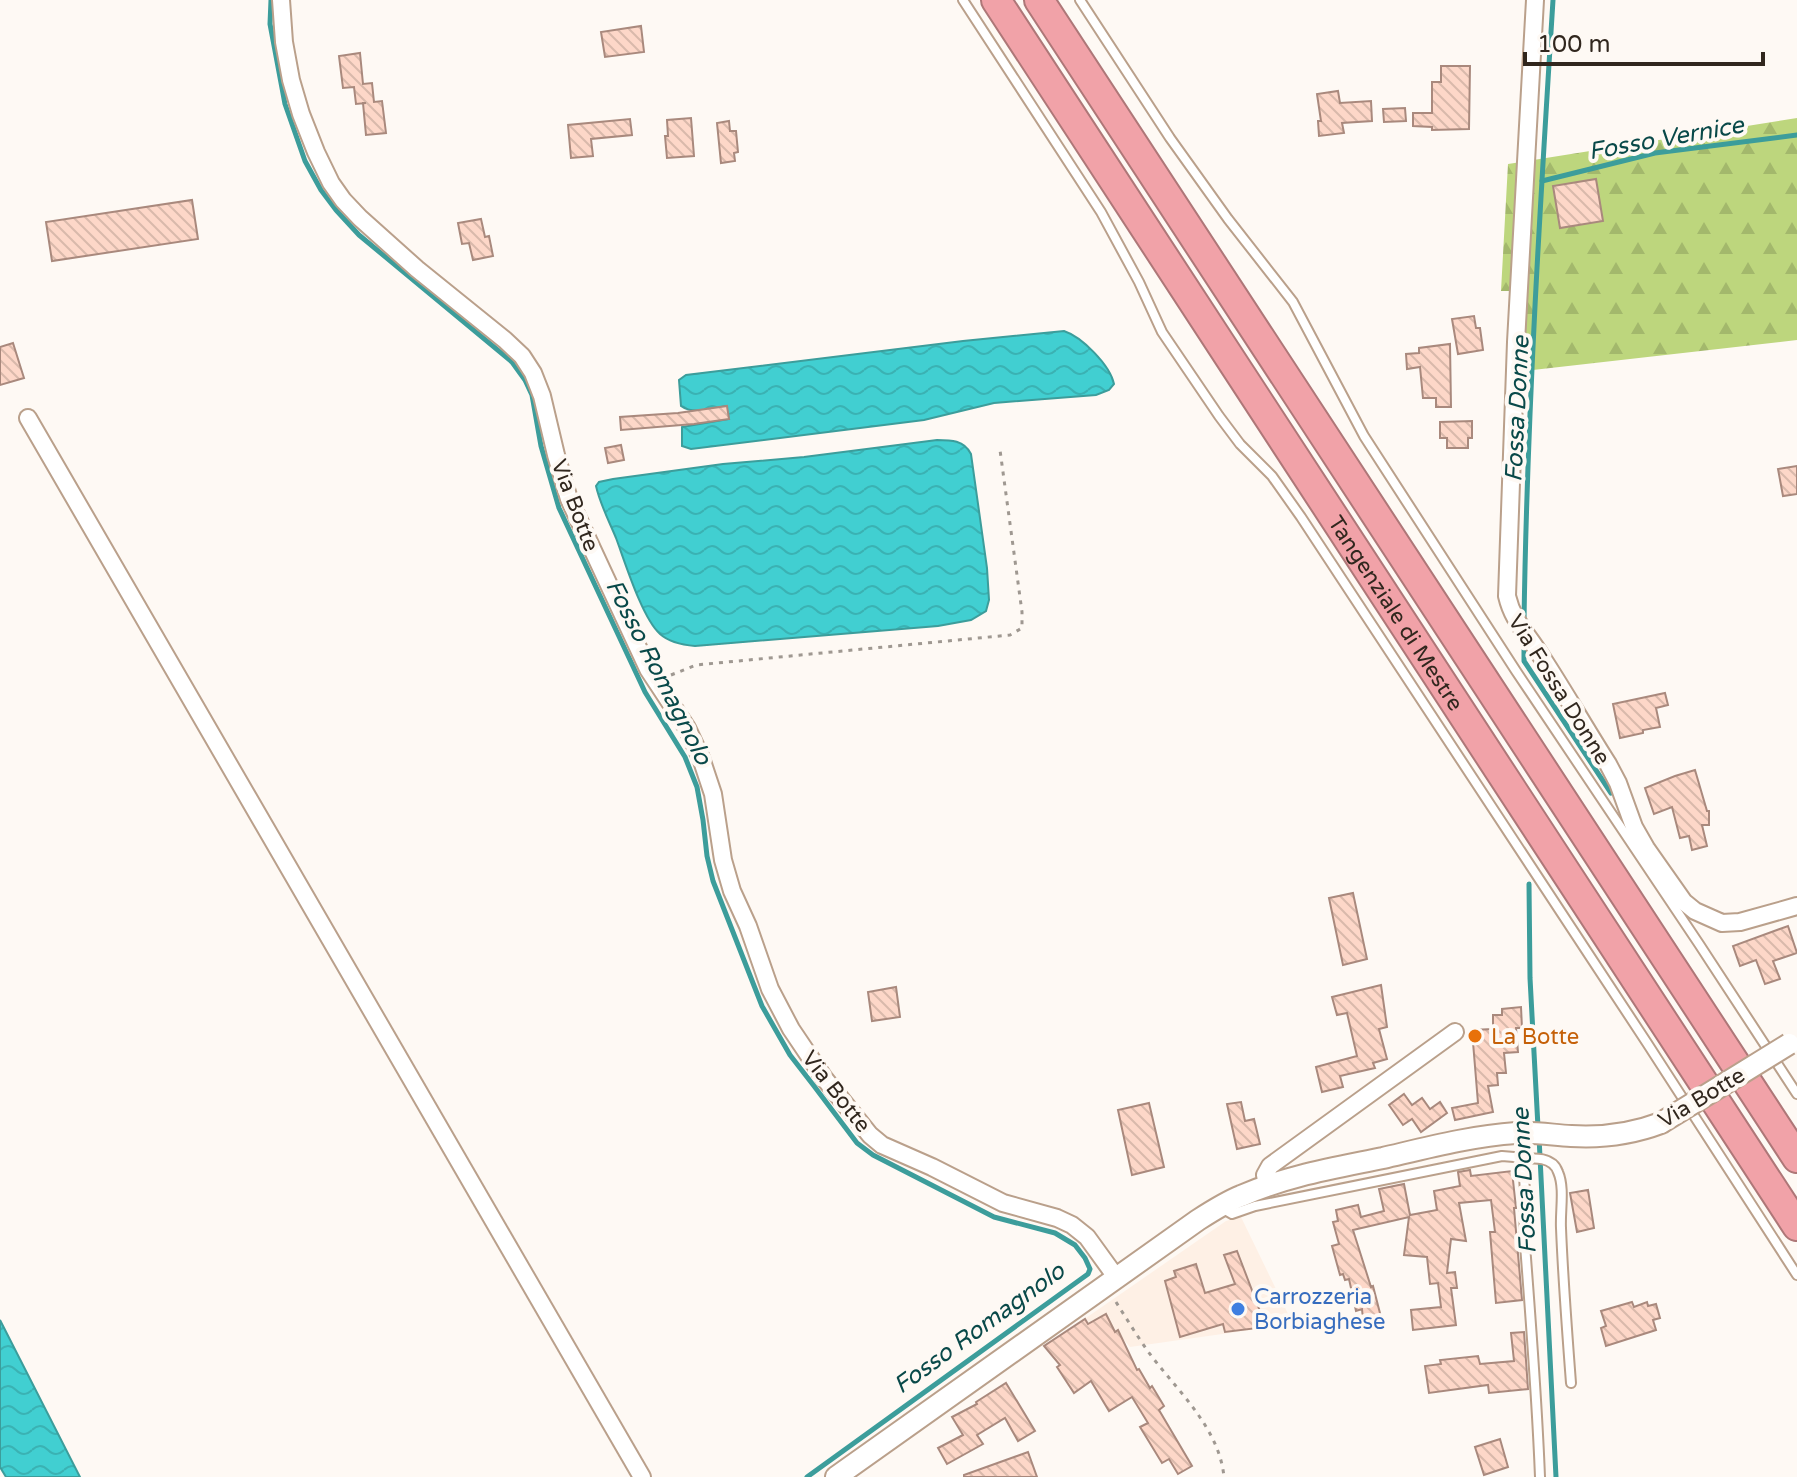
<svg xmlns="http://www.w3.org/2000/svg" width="1797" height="1477" font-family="'Varela Round',sans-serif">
  <defs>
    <pattern id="forest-firs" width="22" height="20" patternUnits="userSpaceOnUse" patternTransform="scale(2)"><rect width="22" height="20" fill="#bdd67d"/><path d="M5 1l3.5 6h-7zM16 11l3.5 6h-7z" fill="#a3b86c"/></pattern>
    <pattern id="water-waves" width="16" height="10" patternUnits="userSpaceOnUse" patternTransform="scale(2)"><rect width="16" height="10" fill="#41cfd1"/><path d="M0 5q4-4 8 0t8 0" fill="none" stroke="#3ab2b3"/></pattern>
    <pattern id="building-back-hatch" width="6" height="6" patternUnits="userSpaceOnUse" patternTransform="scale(2)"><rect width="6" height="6" fill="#fdd7c8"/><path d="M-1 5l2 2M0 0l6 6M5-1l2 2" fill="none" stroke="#d9b9ab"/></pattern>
  </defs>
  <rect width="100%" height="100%" fill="#fef9f4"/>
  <polygon fill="#fef0e5" points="1241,1217 1293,1324 1130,1347 1123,1339 1083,1320 1226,1221"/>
  <polygon fill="url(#forest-firs)" points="1797,118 1797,340 1523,371 1523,291 1501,291 1508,164"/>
  <g fill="url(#water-waves)" stroke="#3c9d9b" stroke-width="2">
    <path d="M1064 331C1082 337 1110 365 1114 384L1109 390 1096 395 994 403 924 420 691 449 682 446V427L729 419 726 406C712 408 693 415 681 406L679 380 686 375 963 341Z"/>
    <path d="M937 440C951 440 964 440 971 454L987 568 989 600 986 611 971 620 938 626 695 646C683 645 669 642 660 634 642 618 625 562 616 538 609 521 600 504 596 486L599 482 613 479 723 464 804 457Z"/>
    <polygon points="0,1320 80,1477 6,1477 0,1467"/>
  </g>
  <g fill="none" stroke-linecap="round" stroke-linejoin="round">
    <g stroke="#3c9d9b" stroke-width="5">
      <polyline points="271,0 270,24 285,104 305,161 321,190 336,210 359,235 512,362 525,380 532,395 541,446 559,508 645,692 685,757 697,787 703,820 707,856 713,881 762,1006 790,1055 814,1086 857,1143 873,1155 994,1217 1055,1233 1075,1245 1085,1258 1090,1269 1088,1274 807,1477"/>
      <polyline points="1542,181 1655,153 1797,135"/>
      <path d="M1524 622C1527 415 1540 207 1553 0"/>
      <polyline points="1524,640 1524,661 1611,793"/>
      <polyline points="1529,884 1530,978 1538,1127"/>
      <polyline points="1539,1137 1556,1477"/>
    </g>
  </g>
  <g fill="url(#building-back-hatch)" stroke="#a9897d" stroke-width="2">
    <polygon points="641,26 644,52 605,57 601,32"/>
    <polygon points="360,53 363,84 372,83 374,102 382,101 386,133 366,135 363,103 366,103 356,104 354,87 343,88 339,56"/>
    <polygon points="1441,66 1470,66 1469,129 1432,130 1432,127 1413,126 1413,113 1432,113 1432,82 1441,82"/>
    <polygon points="1338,91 1340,103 1371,101 1372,121 1342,123 1344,133 1319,136 1318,121 1321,121 1317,94"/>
    <polygon points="1405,108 1406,121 1384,122 1383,109"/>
    <polygon points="691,118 694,156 667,158 665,136 668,136 667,120"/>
    <polygon points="630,119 632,135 591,139 593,156 571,158 568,125"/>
    <polygon points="729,121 730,131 736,131 738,152 734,153 735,161 721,163 717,123"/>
    <polygon points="1596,179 1603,221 1560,228 1553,186"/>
    <polygon points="192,200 198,239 52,261 46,222"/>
    <polygon points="481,219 485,237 489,236 493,256 473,260 469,243 462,244 458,223"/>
    <polygon points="1474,316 1476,328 1480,328 1483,350 1458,354 1452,319"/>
    <polygon points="13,343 24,378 0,385 0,347"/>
    <polygon points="1450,344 1451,407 1436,407 1436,398 1423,398 1420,367 1407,369 1406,354 1419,353 1419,348"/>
    <polygon points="727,406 729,419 694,424 621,430 620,417 678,413"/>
    <polygon points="1472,421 1472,438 1468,438 1468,448 1447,448 1447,438 1440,438 1440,422"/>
    <polygon points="621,445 624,460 608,463 605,448"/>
    <polygon points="1797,466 1797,494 1783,496 1778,469"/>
    <polygon points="1665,693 1668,705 1656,708 1660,727 1643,730 1643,733 1620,738 1613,704"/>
    <polygon points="1695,770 1707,811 1709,811 1709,825 1702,825 1707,846 1692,850 1689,836 1680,838 1672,807 1654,814 1645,788 1675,776"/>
    <polygon points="1353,893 1367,959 1343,965 1329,898"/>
    <polygon points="1788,926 1797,953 1773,961 1780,979 1765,984 1756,960 1740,966 1733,946"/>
    <polygon points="1381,985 1387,1027 1379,1029 1387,1059 1373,1063 1375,1068 1340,1076 1343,1087 1322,1092 1316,1067 1357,1056 1347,1013 1337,1015 1332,997"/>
    <polygon points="896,987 900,1017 872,1021 868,992"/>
    <polygon points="1521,1007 1522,1028 1516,1028 1518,1052 1504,1053 1506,1073 1497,1073 1498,1085 1488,1086 1493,1112 1455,1120 1452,1108 1478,1103 1472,1030 1493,1029 1493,1015 1502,1015 1502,1009"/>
    <polygon points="1404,1094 1412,1105 1422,1098 1430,1109 1440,1102 1447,1113 1421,1132 1412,1119 1403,1125 1389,1105"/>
    <polygon points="1241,1102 1245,1121 1254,1119 1260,1144 1237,1149 1227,1104"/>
    <polygon points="1149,1103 1164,1167 1132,1175 1118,1110"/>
    <polygon points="1470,1170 1471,1176 1512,1171 1516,1208 1514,1208 1522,1300 1496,1303 1490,1232 1495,1232 1491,1200 1459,1203 1466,1241 1451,1239 1447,1273 1455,1272 1457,1288 1451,1288 1456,1325 1413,1330 1411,1310 1441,1307 1438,1283 1430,1284 1427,1257 1404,1255 1409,1217 1353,1230 1371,1287 1373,1286 1382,1321 1383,1329 1364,1331 1362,1309 1356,1311 1349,1279 1345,1280 1343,1274 1340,1275 1332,1246 1339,1244 1333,1222 1338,1221 1336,1210 1358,1205 1361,1217 1384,1211 1379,1189 1404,1184 1410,1215 1437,1210 1434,1191 1460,1186 1458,1172"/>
    <polygon points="1588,1190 1594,1228 1577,1232 1570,1193"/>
    <polygon points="1237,1251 1266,1327 1225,1332 1223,1324 1180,1337 1165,1281 1176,1277 1174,1271 1196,1264 1205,1293 1235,1284 1224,1255"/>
    <polygon points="1632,1302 1634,1307 1647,1302 1648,1306 1656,1304 1660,1318 1653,1320 1656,1330 1606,1346 1601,1328 1606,1326 1601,1311"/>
    <polygon points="1106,1314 1115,1332 1118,1330 1137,1370 1139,1369 1150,1388 1152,1386 1164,1406 1159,1410 1192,1466 1178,1474 1169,1459 1162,1463 1140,1427 1148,1423 1132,1397 1109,1411 1091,1381 1074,1393 1057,1367 1060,1365 1044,1346 1085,1319 1088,1324"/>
    <polygon points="1524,1332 1528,1389 1489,1393 1488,1385 1429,1393 1425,1366 1441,1364 1440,1360 1478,1356 1480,1364 1514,1361 1511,1333"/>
    <polygon points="1006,1383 1035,1431 1018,1441 1005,1418 977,1435 983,1444 947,1464 938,1448 963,1435 952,1417 977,1404 976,1402"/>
    <polygon points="1500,1439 1508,1467 1484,1475 1475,1447"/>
    <polygon points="1028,1452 1037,1477 964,1477 964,1475"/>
  </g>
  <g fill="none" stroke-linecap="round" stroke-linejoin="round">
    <g stroke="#baa08b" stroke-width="12">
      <g id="service">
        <polyline points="963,0 1101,212 1139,282 1162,332 1219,416 1240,444 1272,476 1301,517 1647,1043 1797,1275"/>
        <polyline points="1080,0 1170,138 1228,219 1293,302 1364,436 1516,671 1699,944 1797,1094"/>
        <path d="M1521 1160C1534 1157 1553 1157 1558 1172 1565 1188 1560 1211 1561 1228 1563 1279 1567 1331 1571 1383"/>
        <path d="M1220 1207 1232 1214 1255 1206 1502 1156 1514 1157 1521 1160C1528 1187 1523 1217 1525 1245 1531 1322 1537 1399 1540 1477"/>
      </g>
    </g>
    <g stroke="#baa08b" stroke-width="20">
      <g id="minor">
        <polyline points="281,0 284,42 291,80 301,114 316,152 331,183 343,200 360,218 417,269 505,340 522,356 533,373 542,396 556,455 569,499 648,669 687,728 701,758 713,794 723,860 732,891 748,926 770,989 791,1029 824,1078 870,1135 882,1145 932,1167 1003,1203 1057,1218 1072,1225 1087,1237 1116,1277"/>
        <path d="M1535 0 1516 342 1507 596C1513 622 1528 634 1541 656 1564 691 1585 728 1608 764L1618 783 1634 827 1646 848 1684 902 1695 911 1722 923 1740 922 1797 906"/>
        <polyline points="28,418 642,1477"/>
        <polyline points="1267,1185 1265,1175 1270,1166 1455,1032"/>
      </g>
    </g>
    <g stroke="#baa08b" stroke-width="24">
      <path id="tertiary" d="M836 1477 1198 1220C1212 1211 1226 1202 1241 1196 1286 1176 1335 1168 1383 1158 1426 1148 1471 1136 1516 1133 1534 1132 1553 1135 1571 1136 1603 1138 1632 1134 1661 1123"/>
    </g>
    <g stroke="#ae7778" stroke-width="32">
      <g id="motorway">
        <path id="s1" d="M996 0 1797 1226"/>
        <polyline points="1039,0 1797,1158"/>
      </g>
    </g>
    <g stroke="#9f9891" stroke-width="3" stroke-dasharray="4 6" stroke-linecap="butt">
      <polyline points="671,675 696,665 1010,635 1022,628 1022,612 1000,450"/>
      <path d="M1116 1302C1126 1318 1136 1334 1147 1350 1175 1389 1219 1426 1224 1477"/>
    </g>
    <use href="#service" stroke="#fff" stroke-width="8"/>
    <use href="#minor" stroke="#fff" stroke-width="16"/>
    <use href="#tertiary" stroke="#fff" stroke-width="20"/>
    <use href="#motorway" stroke="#f1a2a8" stroke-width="28"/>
    <g stroke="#baa08b" stroke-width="24" stroke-linecap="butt">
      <polyline id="tertiary-bridge" points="1661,1123 1789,1044"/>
    </g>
    <use href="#tertiary-bridge" stroke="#fff" stroke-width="20"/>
  </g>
  <circle fill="#e8710a" stroke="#fef9f4" stroke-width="3" cx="1475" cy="1036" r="8"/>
  <circle fill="#3f7fe0" stroke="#fef9f4" stroke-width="3" cx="1238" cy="1309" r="8"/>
  <g text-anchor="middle" stroke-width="8" stroke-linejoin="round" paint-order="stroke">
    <g font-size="22" fill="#31271e" stroke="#fef9f4">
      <text transform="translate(576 505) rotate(69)" y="8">Via Botte</text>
      <text dy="8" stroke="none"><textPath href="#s1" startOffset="732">Tangenziale di Mestre</textPath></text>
      <text transform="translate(1560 689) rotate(58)" y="8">Via Fossa Donne</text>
      <text transform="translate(837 1091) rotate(52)" y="8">Via Botte</text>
      <text transform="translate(1701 1097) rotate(-31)" y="8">Via Botte</text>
    </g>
    <g font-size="22" fill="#c56008" stroke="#fef9f4" text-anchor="start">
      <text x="1491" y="1044">La Botte</text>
    </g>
    <g font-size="22" fill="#366cbe" stroke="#fef9f4" text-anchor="start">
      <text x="1254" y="1304">Carrozzeria<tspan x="1254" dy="25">Borbiaghese</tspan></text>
    </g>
    <g font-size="24" font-style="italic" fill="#094949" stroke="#fef9f4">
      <text transform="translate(1666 138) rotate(-10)" y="8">Fosso Vernice</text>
      <text transform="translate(1517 409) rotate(-87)" y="8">Fossa Donne</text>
      <text transform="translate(659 672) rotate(63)" y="8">Fosso Romagnolo</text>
      <text transform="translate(1524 1181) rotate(-93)" y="8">Fossa Donne</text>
      <text transform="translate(979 1328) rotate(-36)" y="8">Fosso Romagnolo</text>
    </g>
  </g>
  <path d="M1525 52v12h238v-12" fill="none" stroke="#31271e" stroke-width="4"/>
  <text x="1537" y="52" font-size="24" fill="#31271e" stroke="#fef9f4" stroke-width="6" paint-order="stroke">100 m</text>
</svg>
